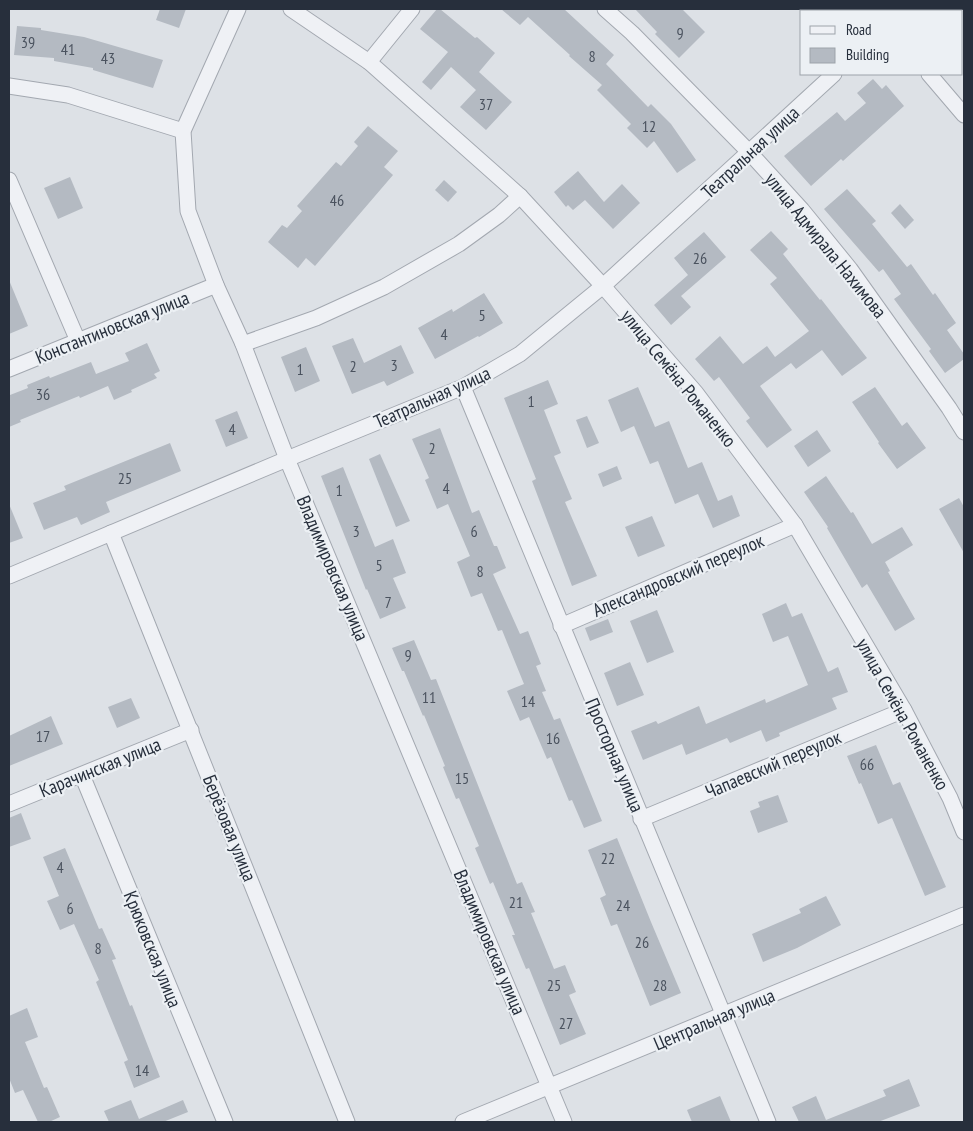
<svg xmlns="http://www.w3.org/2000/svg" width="973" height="1131" font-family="'PT Sans Narrow',sans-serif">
  <rect width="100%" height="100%" fill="#dde1e6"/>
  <g fill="#b4bac2">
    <polygon points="160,9 186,9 179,28 156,20"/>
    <polygon points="437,9 440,9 475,38 477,37 495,53 479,72 512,102 486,130 460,107 476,90 451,67 431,90 422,82 448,52 420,29"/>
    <polygon points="501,9 564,9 614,55 606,64 648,107 651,104 671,124 696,160 677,173 654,141 647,148 627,128 631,124 597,90 602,85 569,56 570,55 528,17 520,25"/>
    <polygon points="635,9 682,9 705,32 679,58 655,34 657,32"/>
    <polygon points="17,26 41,28 41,30 84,37 163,60 153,88 93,70 93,68 54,61 54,58 14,55"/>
    <polygon points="873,79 882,89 886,85 904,106 843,161 841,159 811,186 784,156 837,112 845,121 866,103 857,93"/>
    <polygon points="368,126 398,151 384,167 393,175 315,266 306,258 298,268 268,242 282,225 287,228 302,211 297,206 336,162 341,166 358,146 354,142"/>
    <polygon points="578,171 604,202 622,184 640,203 613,229 585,200 573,210 568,205 566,207 554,192"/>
    <polygon points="70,177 83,208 58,219 44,188"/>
    <polygon points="444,180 457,192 448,202 435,190"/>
    <polygon points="847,189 876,221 872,224 907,267 911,264 933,295 935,293 956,323 947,330 964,354 964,359 945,373 929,351 931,349 894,299 901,294 883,269 879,272 824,209"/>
    <polygon points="900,204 914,220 905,229 891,213"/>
    <polygon points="771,231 788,249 783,254 820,300 821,299 867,358 842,376 822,350 796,369 791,363 760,386 792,430 767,448 746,421 750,418 719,377 714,381 695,359 720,336 743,364 767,346 775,357 809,331 770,284 777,278 750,250"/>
    <polygon points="704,232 726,257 681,296 691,307 671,325 654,305 688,275 674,258"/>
    <polygon points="9,280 28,326 9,334"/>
    <polygon points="484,293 503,323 479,337 478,336 435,359 418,328 452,309 453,312"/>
    <polygon points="353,338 364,363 401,345 414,373 387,386 384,381 352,394 332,346"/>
    <polygon points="147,343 160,371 154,374 157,378 131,390 132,392 114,400 108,386 80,398 79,396 20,420 21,422 9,427 9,392 10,395 28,388 27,385 49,376 50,378 91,362 96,374 129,361 125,353"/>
    <polygon points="306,347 320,381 295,392 281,357"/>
    <polygon points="548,380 558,404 544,410 561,453 554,456 572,499 565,502 597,576 572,586 532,481 536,479 504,398"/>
    <polygon points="638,387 655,427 669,421 688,468 702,462 718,501 732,495 740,516 713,528 698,494 675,504 658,461 650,464 634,426 621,432 608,400"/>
    <polygon points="875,387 902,426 907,422 926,448 897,469 878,443 879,442 852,402"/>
    <polygon points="237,411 248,438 226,447 215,420"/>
    <polygon points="587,416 599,443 587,448 576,420"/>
    <polygon points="440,428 472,513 479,510 494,546 497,546 506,568 493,574 520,634 528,631 541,664 536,666 546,691 542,692 554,720 560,718 602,821 584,828 572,800 569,801 551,757 547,759 529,717 520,721 507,691 524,684 502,630 498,631 482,593 471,597 457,562 470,556 448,504 437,509 425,480 429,478 412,439"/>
    <polygon points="817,430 831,451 808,467 794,446"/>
    <polygon points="170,443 181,471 106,502 110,512 81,525 77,517 44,530 33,503 66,490 64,486"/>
    <polygon points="380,454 410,521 396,527 369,459"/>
    <polygon points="617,466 622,479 603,487 598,474"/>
    <polygon points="343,467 375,547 393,539 406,573 393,578 406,608 380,619 367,589 366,590 321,476"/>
    <polygon points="826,476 851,513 853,512 872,544 902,527 913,545 885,562 890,571 888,572 915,619 895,631 867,584 862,588 827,528 828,527 804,492"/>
    <polygon points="959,498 964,507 964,553 939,509"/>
    <polygon points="9,504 23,538 9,543"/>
    <polygon points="652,516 665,546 638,557 625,527"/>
    <polygon points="786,603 792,617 802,613 828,672 838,667 848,692 832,698 837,709 779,733 780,736 766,742 761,730 730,743 727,738 686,755 682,744 643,760 631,731 656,721 658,724 699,706 706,724 765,699 766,703 808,685 788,636 773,642 762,614"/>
    <polygon points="657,610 674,652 647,663 630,621"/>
    <polygon points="608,619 613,632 590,641 585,628"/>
    <polygon points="414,640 431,680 436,679 517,884 522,882 535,912 531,913 554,969 565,965 576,992 569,995 586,1034 560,1045 529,968 526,969 512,935 515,935 493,882 490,884 475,848 479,846 459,798 456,799 443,767 445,766 424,715 423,716 404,671 402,671 392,648"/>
    <polygon points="630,662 644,695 617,706 604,673"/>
    <polygon points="131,698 140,718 117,728 108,707"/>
    <polygon points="51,716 63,744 9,766 9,736"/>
    <polygon points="876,745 893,785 900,782 946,887 925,896 892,818 878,824 861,783 859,784 847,756"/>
    <polygon points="778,795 788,822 758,833 750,811 760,807 758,802"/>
    <polygon points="21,813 31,839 9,847 9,818"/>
    <polygon points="617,838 651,922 681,993 650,1006 617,924 611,926 600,898 606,895 588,850"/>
    <polygon points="65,848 99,929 102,928 116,959 112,960 130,1006 132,1005 160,1077 134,1088 124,1062 128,1060 96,982 99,980 74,924 60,930 47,901 59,896 43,857"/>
    <polygon points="826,896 841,925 797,948 763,962 752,934 801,913 799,909"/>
    <polygon points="27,1008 38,1037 25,1042 44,1088 47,1087 60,1117 49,1122 38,1122 23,1090 15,1093 9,1078 9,1016"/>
    <polygon points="909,1079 920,1106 878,1122 799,1122 792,1107 816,1096 826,1120 886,1096 883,1090"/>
    <polygon points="720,1096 731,1122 692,1122 687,1110"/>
    <polygon points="131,1100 139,1119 183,1100 188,1112 163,1122 109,1122 104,1111"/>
  </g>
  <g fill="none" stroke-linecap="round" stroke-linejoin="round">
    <g stroke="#a3a8b0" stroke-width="17">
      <g id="street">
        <polyline points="238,9 183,131 188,211 216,285 243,344 287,459 564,1122"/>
        <polyline points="291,9 369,62 520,196 603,286 696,393 795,525 904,710 950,798 964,832"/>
        <polyline points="605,9 632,33 750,153 802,210 850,269 949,408 964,432"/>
        <polyline points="871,9 873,11"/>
        <polyline points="902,11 905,9"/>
        <polyline points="369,62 412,9"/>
        <polyline points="929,74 964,115"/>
        <polyline points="9,86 68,95 183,131"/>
        <polyline points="9,180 78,341"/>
        <polyline points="243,344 316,318 384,287 459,244 499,215 520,196"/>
        <polyline points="9,369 216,285"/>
        <polyline points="463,387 768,1122"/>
        <polyline points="111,533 347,1122"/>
        <polyline points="9,576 287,459 463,387 520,354 603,286 834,74"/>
        <polyline points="561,626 795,525"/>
        <polyline points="82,775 225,1122"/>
        <polyline points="9,804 191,730"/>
        <polyline points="641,819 904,710"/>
        <polyline points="463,1122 964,915"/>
      </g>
    </g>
    <use href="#street" stroke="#eff1f5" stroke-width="15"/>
  </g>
  <g text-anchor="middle" stroke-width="4.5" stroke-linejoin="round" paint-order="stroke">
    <g font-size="16" fill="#4a525e">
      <text x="680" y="39">9</text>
      <text x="28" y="48">39</text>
      <text x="68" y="55">41</text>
      <text x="592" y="62">8</text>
      <text x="108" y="64">43</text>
      <text x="486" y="110">37</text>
      <text x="649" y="132">12</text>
      <text x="337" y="206">46</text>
      <text x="700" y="264">26</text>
      <text x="482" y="321">5</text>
      <text x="444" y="340">4</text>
      <text x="394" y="371">3</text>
      <text x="353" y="372">2</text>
      <text x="300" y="375">1</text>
      <text x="43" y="400">36</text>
      <text x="531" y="407">1</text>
      <text x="232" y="435">4</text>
      <text x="432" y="454">2</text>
      <text x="125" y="484">25</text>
      <text x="446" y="494">4</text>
      <text x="339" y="496">1</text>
      <text x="356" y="537">3</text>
      <text x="474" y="537">6</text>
      <text x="379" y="571">5</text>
      <text x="480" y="577">8</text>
      <text x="388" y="608">7</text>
      <text x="408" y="661">9</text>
      <text x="429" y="703">11</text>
      <text x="528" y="707">14</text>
      <text x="43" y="742">17</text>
      <text x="553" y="744">16</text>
      <text x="867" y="770">66</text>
      <text x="462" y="784">15</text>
      <text x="608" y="864">22</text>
      <text x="60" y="873">4</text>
      <text x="516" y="908">21</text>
      <text x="623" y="911">24</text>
      <text x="70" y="914">6</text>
      <text x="642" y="948">26</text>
      <text x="98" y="954">8</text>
      <text x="554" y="991">25</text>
      <text x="660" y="991">28</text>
      <text x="566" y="1029">27</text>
      <text x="142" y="1076">14</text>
    </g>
    <g font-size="19" fill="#272f3c" stroke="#ecf0f4">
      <text transform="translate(750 152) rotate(-43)" y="7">Театральная улица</text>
      <text transform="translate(826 245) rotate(51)" y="7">улица Адмирала Нахимова</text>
      <text transform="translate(112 327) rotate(-22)" y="7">Константиновская улица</text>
      <text transform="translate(679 378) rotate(51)" y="7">улица Семёна Романенко</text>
      <text transform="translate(432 397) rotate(-24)" y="7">Театральная улица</text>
      <text transform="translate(333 568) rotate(67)" y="7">Владимировская улица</text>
      <text transform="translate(678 575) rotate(-23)" y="7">Александровский переулок</text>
      <text transform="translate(903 714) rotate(61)" y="7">улица Семёна Романенко</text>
      <text transform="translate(615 755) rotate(67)" y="7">Просторная улица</text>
      <text transform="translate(773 764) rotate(-23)" y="7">Чапаевский переулок</text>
      <text transform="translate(100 767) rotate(-22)" y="7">Карачинская улица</text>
      <text transform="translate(230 828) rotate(68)" y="7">Берёзовая улица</text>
      <text transform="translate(490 942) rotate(67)" y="7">Владимировская улица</text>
      <text transform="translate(153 949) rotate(68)" y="7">Крюковская улица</text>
      <text transform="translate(714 1019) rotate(-23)" y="7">Центральная улица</text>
    </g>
  </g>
  <rect width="973" height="1131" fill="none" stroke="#272f3c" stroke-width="20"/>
  <rect x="800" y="10" width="162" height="65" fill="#ecf0f4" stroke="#9da3aa"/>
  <rect x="810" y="26" width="25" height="8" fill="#eff1f5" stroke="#9da3aa"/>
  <text x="846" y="35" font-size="15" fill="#272f3c">Road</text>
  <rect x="810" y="48" width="25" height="15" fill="#b4bac2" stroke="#9da3aa"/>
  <text x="846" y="60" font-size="15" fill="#272f3c">Building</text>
</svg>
